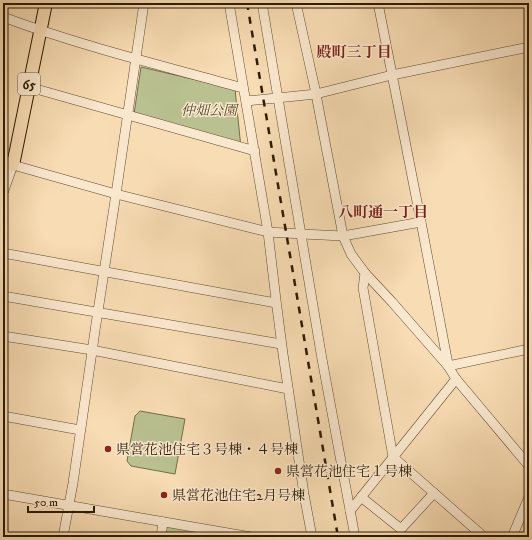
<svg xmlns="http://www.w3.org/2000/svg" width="532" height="540" font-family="'IM FELL DW Pica','Noto Serif JP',serif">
  <rect width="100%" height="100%" fill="#f8dcb3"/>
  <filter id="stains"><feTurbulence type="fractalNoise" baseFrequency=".005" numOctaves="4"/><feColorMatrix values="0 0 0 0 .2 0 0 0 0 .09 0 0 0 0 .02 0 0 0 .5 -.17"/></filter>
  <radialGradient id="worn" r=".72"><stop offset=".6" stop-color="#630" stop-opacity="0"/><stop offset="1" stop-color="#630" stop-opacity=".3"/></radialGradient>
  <g fill="#b9c190" stroke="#736e48">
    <polygon points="141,67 235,89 241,148 134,114"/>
    <polygon points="140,411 185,419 175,474 131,466 127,461 135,416"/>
    <polygon points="164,524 234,537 162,537"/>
  </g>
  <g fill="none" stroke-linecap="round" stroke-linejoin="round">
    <g stroke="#604b2d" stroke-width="10">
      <g id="minor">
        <polyline points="229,3 268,232 276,300 283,354 304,494 312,537"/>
        <polyline points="262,3 322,359 355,537"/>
        <polyline points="296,3 315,89 343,236 351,254 365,273 392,302 448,366 456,379 529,466"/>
        <polyline points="378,3 421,222 448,364"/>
        <path d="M3 17C81 46 163 66 243 88"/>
        <polyline points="29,87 255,151"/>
        <polyline points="246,101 277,98 316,94 392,75 529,47"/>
        <polyline points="3,193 13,165 116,194 268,232 302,234 343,236 421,222"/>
        <polyline points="3,253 276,303"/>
        <polyline points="365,273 363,288 393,457 484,537"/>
        <polyline points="3,296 281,344"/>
        <polyline points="3,336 92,350 288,389"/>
        <polyline points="448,366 529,349"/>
        <polyline points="3,416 80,430"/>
        <polyline points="3,494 251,537"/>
        <polyline points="361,497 401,529 434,493"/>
        <polyline points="350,511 456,379"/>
        <polyline points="63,537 73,483 96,324 116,194 144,3"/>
        <polyline points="161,537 163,522"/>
        <polyline points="512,537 529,497"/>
      </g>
    </g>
    <g stroke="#2d1b00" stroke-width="14">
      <polyline id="major" points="3,162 13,165 46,3"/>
    </g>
    <use href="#minor" stroke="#fae8ce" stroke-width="9"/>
    <use href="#major" stroke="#f8dcb3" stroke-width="12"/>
    <polyline stroke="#2d1b00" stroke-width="2.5" stroke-dasharray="7 7" stroke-linecap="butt" points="247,3 338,537"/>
  </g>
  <g fill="#8f2418" stroke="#fae8ce" stroke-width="1.5">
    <circle cx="108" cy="449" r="4"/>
    <circle cx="278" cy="471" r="4"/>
    <circle cx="164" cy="495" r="4"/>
  </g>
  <g text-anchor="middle" stroke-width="3" stroke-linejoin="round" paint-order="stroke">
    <rect fill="#fae8ce" stroke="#6a583e" stroke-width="1" x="18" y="73" width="22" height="22" rx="3"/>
    <g font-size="13" font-weight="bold" fill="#2d1b00">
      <text x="29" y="89">65</text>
    </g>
    <g font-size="14" font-style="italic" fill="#574d2b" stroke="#fae8ce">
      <text x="209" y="115">仲畑公園</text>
    </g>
    <g font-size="14" fill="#2d1b00" stroke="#fae8ce" text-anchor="start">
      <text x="116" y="454">県営花池住宅３号棟・４号棟</text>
      <text x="286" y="476">県営花池住宅１号棟</text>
      <text x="172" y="500">県営花池住宅2月号棟</text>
    </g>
    <g font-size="15" font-weight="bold" fill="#7a1f14" stroke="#fae8ce">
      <text x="354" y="57">殿町三丁目</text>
      <text x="383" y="217">八町通一丁目</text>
    </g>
  </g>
  <rect width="532" height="540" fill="none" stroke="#f8dcb3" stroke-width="16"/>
  <rect x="4" y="4" width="524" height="532" fill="none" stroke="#2d1b00" stroke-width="2"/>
  <rect x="8" y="8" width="516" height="524" fill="none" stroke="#2d1b00"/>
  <path d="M28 506v6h66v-6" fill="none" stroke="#2d1b00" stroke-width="2"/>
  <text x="34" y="506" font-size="12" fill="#2d1b00" stroke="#fae8ce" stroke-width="3" paint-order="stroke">50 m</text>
  <rect width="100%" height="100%" filter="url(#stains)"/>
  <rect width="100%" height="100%" fill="url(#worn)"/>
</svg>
